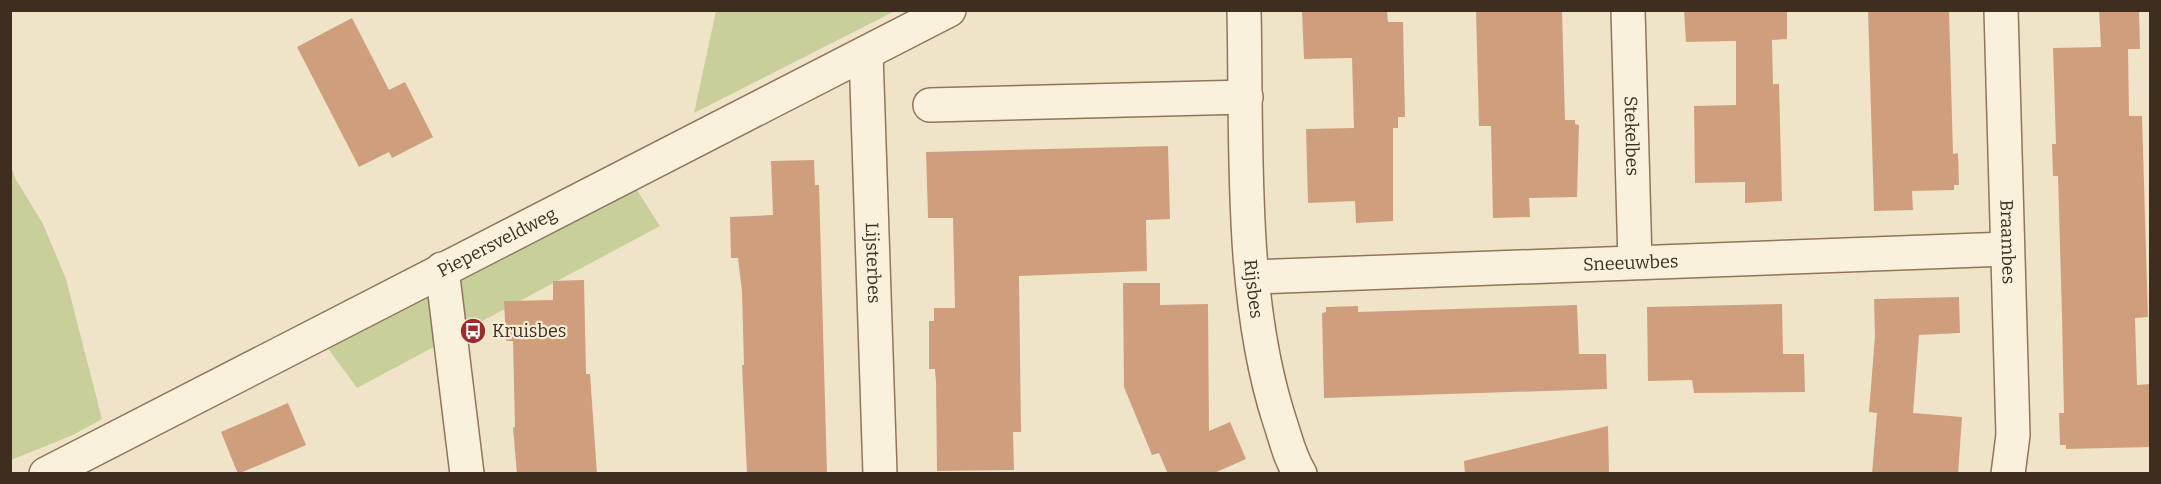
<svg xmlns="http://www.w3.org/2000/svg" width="2161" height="484" font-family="Bitter,serif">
  <rect width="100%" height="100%" fill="#f0e4c8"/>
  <g fill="#c9cf9b">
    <polygon points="716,11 716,10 895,11 694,113"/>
    <polygon points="10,162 15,178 43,224 66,279 102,419 73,435 11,460"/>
    <polygon points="635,187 660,226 357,388 327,347"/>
  </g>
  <g fill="#cf9f7d">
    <polygon points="1302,10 1387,10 1388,22 1403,22 1405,117 1398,117 1398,128 1393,128 1393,221 1356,223 1355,201 1308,203 1306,129 1354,128 1352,58 1304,59"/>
    <polygon points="1476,10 1562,10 1565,120 1575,120 1575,124 1579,125 1577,197 1529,198 1530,217 1493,218 1491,126 1479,126"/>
    <polygon points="1684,10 1787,10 1787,39 1772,40 1773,84 1779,84 1782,201 1745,203 1745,182 1695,183 1694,106 1736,105 1736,41 1686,42"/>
    <polygon points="1868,10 1949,10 1953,154 1958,153 1959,185 1954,185 1954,190 1912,191 1913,210 1874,211"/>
    <polygon points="2099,10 2139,10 2140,49 2128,49 2129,116 2142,116 2148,317 2135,318 2137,385 2150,384 2151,447 2066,449 2066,445 2060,445 2059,413 2064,413 2062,317 2058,176 2053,176 2052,144 2056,144 2053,48 2101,47"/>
    <polygon points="352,18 389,90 405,82 433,137 392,158 389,152 359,167 297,47"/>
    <polygon points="1168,146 1170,219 1146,220 1147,271 1019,276 1021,432 1013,432 1014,470 937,471 936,382 935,369 929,369 929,321 934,321 934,308 955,308 953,218 928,218 926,152"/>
    <polygon points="814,160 815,185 819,185 827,474 747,474 742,365 744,365 742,292 738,258 731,258 730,217 773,215 771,161"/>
    <polygon points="584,280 586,374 590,374 597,474 517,474 513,428 515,427 513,341 506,341 504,301 553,300 553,281"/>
    <polygon points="1123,283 1160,283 1160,305 1208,304 1209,431 1230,422 1246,459 1212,474 1168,474 1159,453 1152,455 1124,387"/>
    <polygon points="1959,297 1960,333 1919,335 1913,413 1962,417 1958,474 1872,474 1877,413 1869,412 1875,336 1874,299"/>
    <polygon points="1782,304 1783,354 1804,354 1805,392 1694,393 1692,380 1648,381 1647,307"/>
    <polygon points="1577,305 1579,354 1606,354 1607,389 1324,398 1322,313 1326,312 1326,307 1358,306 1358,312"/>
    <polygon points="288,403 306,445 238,474 221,432"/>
    <polygon points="1608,426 1609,474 1465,474 1464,461"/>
  </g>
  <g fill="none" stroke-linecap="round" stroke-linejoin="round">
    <g stroke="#8d765c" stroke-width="36">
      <g id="minor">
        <path id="s1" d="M1244 10C1247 143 1239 297 1280 422 1286 440 1290 458 1300 474"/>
        <path id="s2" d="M1628 10 1635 262"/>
        <path id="s3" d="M2001 10 2013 435 2008 474"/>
        <path id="s4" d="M866 53 880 474"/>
        <polyline points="930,105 1246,97"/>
        <polyline points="442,269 467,474"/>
        <path id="s5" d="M1253 277 2007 249"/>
        <path id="s6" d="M46 474 949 10"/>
      </g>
    </g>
    <use href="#minor" stroke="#faf1dc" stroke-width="33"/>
  </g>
  <defs>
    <g id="bus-disc" transform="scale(1.35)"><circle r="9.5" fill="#9e2a2b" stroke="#f7eed8"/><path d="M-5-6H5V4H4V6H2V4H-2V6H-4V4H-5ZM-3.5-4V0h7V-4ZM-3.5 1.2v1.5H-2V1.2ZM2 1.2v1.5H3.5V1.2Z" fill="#fff"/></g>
  </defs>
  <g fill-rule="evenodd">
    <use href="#bus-disc" x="473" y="331"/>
  </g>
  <g text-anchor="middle" stroke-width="4.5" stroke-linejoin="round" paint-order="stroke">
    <g font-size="18" fill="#3d2e20" stroke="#f7eed8">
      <text dy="6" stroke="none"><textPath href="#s2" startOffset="126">Stekelbes</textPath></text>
      <text dy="6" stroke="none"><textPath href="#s6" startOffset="507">Piepersveldweg</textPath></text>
      <text dy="6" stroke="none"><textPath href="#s3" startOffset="232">Braambes</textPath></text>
      <text dy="6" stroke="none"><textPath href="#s4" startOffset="210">Lijsterbes</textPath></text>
      <text dy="6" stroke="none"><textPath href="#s5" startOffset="378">Sneeuwbes</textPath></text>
      <text dy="6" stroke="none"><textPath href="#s1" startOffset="279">Rijsbes</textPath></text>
    </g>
    <g font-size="18" fill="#3d2e20" stroke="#f7eed8" text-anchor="start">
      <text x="492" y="337">Kruisbes</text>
    </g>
  </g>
  <rect width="2161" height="484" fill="none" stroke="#3d2e20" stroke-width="24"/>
</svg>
